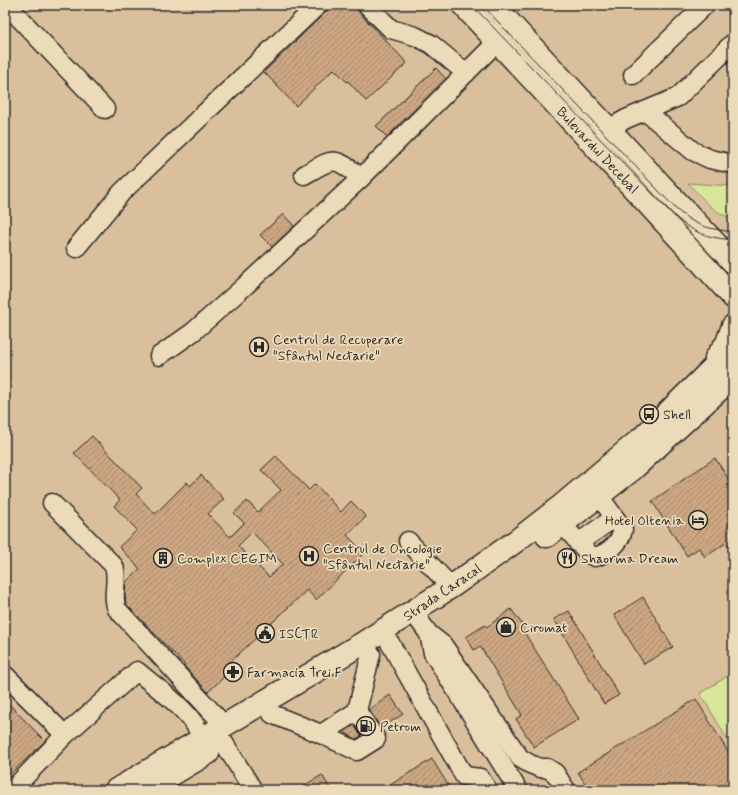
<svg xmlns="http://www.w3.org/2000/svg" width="738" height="795" font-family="Mynerve,sans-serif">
  <defs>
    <pattern id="building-hatch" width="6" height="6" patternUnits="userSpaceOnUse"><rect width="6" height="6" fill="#cda782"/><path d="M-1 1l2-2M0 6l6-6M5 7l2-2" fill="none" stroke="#a7886b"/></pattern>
  </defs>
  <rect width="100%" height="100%" fill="#e6ceaa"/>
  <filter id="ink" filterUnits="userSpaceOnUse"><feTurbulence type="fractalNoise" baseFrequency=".025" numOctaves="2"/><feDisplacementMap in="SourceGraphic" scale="8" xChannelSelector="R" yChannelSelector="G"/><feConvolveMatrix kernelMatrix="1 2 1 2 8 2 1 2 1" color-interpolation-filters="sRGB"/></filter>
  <g filter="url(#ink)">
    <rect fill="#dabf9c" x="5" y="5" width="728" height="785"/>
    <g fill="#d8e699" stroke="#828862">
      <path d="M688 183 733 186V218C714 215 701 196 688 183Z"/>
      <polygon points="733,673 733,749 700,693"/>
    </g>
    <g fill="url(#building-hatch)" stroke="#2b2b2b" fill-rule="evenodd">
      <polygon points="333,5 352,5 407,63 366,101 348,81 347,82 334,69 296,106 264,72"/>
      <polygon points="436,68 446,79 387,137 376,126"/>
      <polygon points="283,214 294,226 272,247 260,235"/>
      <path d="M92 436 142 488 136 494 155 514 187 482 190 486 201 475 224 499 208 514 230 537 244 523 234 513 247 501 258 512 281 490 261 470 276 456 309 490 315 484 341 512 351 501 366 517 347 535 364 553 316 600 307 590 227 665 231 670 208 692 184 666 185 665 126 604 125 598 126 582 140 569 119 547 137 530 114 506 120 500 74 453ZM252 532 283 564 269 577 238 546Z"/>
      <polygon points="715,458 733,486 733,554 726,543 705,557 699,548 687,556 652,501"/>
      <polygon points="643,597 673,647 644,664 614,615"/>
      <polygon points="511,609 524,627 522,629 579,719 534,747 516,719 522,715 480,646 474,650 466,637 485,625 487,627"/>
      <polygon points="569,611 619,695 604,704 554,619"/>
      <polygon points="390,695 403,714 381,728 369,710"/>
      <polygon points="696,699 733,760 733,790 589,790 578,772"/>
      <polygon points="5,700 45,741 5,779"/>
      <polygon points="354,725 361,736 356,739 344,732"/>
      <polygon points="432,759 451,790 382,790"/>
      <polygon points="322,775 331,790 297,790"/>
    </g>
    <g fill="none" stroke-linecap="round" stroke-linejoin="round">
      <g stroke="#2b2b2b" stroke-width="21">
        <g id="minor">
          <polyline points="7,5 105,109"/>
          <polyline points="367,5 391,29 415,36 431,44 466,73"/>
          <polyline points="633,75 705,5"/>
          <polyline points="645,111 693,151 710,159 733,164"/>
          <polyline points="599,137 608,129 626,119 678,97 733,43"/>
          <path d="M304 175C334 158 333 155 361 178"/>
          <polyline points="76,248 122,192 318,5"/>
          <polyline points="159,356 193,332 246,285 361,178 497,42"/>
          <path d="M52 503 114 566C119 580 111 596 117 609L224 725"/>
          <path d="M562 524 589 554 595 557C608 553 621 543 623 529L599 496"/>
          <polyline points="408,541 451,587"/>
          <polyline points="578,543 614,518"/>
          <polyline points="413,612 429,634 443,645 520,758 530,764 540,768 547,768 555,773 566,790"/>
          <polyline points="429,634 433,653 518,790"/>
          <polyline points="390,643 464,776 480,778 488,790"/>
          <polyline points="5,675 65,735"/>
          <polyline points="272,714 321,734 357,711 371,654 363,643"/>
          <polyline points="321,734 357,751 376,739 357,711"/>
          <polyline points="224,743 253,790"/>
          <path d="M12 790 65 735 137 671C159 690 192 711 202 738"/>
        </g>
      </g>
      <g stroke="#2b2b2b" stroke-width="25">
        <g id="major">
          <polyline points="463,5 592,143 733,297"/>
          <polyline points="493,5 733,262"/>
          <polyline points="716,358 727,343 733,326"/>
          <polyline points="547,536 633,469 733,377"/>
          <polyline points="116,790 363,643 451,587 516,541 561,506 643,437 733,348"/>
          <polyline points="146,790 208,753"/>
        </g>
      </g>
      <use href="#minor" stroke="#ecdbb8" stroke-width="18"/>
      <use href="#major" stroke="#ecdbb8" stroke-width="22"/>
      <g stroke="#2b2b2b" stroke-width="1">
        <path d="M472 5 671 213C693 233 704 237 733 240"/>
        <path d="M482 5 676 209C697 227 706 228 733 232"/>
      </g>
    </g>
  </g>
  <defs>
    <g id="hospital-ring" transform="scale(1)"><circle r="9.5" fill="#ecdbb8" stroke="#2b2b2b" stroke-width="1.5"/><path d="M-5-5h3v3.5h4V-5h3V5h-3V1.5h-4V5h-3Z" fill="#2b2b2b"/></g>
    <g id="bus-ring" transform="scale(1)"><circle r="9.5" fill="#ecdbb8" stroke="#2b2b2b" stroke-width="1.5"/><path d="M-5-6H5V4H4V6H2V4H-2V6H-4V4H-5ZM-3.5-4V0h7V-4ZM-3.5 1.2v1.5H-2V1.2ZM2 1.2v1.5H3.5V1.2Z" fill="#2b2b2b"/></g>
    <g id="hotel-ring" transform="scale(1)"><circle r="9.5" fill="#ecdbb8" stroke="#2b2b2b" stroke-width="1.5"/><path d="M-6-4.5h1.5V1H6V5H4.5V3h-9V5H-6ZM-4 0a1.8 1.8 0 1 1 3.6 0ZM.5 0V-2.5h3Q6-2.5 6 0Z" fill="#2b2b2b"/></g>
    <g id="building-ring" transform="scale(1)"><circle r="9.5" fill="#ecdbb8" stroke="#2b2b2b" stroke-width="1.5"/><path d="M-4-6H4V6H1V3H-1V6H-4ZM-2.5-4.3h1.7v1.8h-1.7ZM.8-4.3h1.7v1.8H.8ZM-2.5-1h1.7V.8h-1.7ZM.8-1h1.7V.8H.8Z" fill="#2b2b2b"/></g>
    <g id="restaurant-ring" transform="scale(1)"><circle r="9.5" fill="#ecdbb8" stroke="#2b2b2b" stroke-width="1.5"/><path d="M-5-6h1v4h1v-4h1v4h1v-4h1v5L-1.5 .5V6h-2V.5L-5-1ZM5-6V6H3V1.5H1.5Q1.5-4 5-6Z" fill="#2b2b2b"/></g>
    <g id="shop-ring" transform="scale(1)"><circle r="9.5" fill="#ecdbb8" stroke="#2b2b2b" stroke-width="1.5"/><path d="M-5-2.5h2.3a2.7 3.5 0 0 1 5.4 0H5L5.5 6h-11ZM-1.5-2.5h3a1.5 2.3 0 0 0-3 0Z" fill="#2b2b2b"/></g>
    <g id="civic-ring" transform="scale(1)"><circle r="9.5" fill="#ecdbb8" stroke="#2b2b2b" stroke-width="1.5"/><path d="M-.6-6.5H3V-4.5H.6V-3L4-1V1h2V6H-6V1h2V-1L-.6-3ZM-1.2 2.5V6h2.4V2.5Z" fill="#2b2b2b"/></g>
    <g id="pharmacy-ring" transform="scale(1)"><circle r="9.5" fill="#ecdbb8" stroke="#2b2b2b" stroke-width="1.5"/><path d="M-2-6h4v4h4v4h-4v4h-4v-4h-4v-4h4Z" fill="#2b2b2b"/></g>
    <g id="fuel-ring" transform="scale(1)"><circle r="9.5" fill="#ecdbb8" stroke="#2b2b2b" stroke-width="1.5"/><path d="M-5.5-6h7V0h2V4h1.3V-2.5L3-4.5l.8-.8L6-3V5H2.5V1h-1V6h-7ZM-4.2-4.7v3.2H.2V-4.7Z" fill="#2b2b2b"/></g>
  </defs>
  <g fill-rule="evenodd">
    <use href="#hospital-ring" x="259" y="347"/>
    <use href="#bus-ring" x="649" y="414"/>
    <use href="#hotel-ring" x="698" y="520"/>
    <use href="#hospital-ring" x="309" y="556"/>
    <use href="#building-ring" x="163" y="558"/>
    <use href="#restaurant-ring" x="567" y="558"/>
    <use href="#shop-ring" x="506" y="627"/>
    <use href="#civic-ring" x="265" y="633"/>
    <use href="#pharmacy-ring" x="233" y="672"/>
    <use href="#fuel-ring" x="366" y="726"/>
  </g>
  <g text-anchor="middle" stroke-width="3.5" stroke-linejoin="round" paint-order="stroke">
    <g font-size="14" fill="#2b2b2b" stroke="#ecdbb8">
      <text transform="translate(598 150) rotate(47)" y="5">Bulevardul Decebal</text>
      <text transform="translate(442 592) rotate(-34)" y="5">Strada Caracal</text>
    </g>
    <g font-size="14" fill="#2b2b2b" stroke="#ecdbb8" text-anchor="start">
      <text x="273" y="344">Centrul de Recuperare<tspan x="273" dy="16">"Sfântul Nectarie"</tspan></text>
      <text x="663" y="419">Shell</text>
      <text x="684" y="525" text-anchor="end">Hotel Oltenia</text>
      <text x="323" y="553">Centrul de Oncologie<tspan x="323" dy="16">"Sfântul Nectarie"</tspan></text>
      <text x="177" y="563">Complex CEGIM</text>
      <text x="581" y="563">Shaorma Dream</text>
      <text x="520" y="632">Ciromat</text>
      <text x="279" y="638">ISCTR</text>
      <text x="247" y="677">Farmacia Trei F</text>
      <text x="380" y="731">Petrom</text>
    </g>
  </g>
  <rect width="738" height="795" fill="none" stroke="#ecdbb8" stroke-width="20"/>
  <rect x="10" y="10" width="718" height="775" fill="none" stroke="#2b2b2b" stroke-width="1.5" filter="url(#ink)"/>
</svg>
